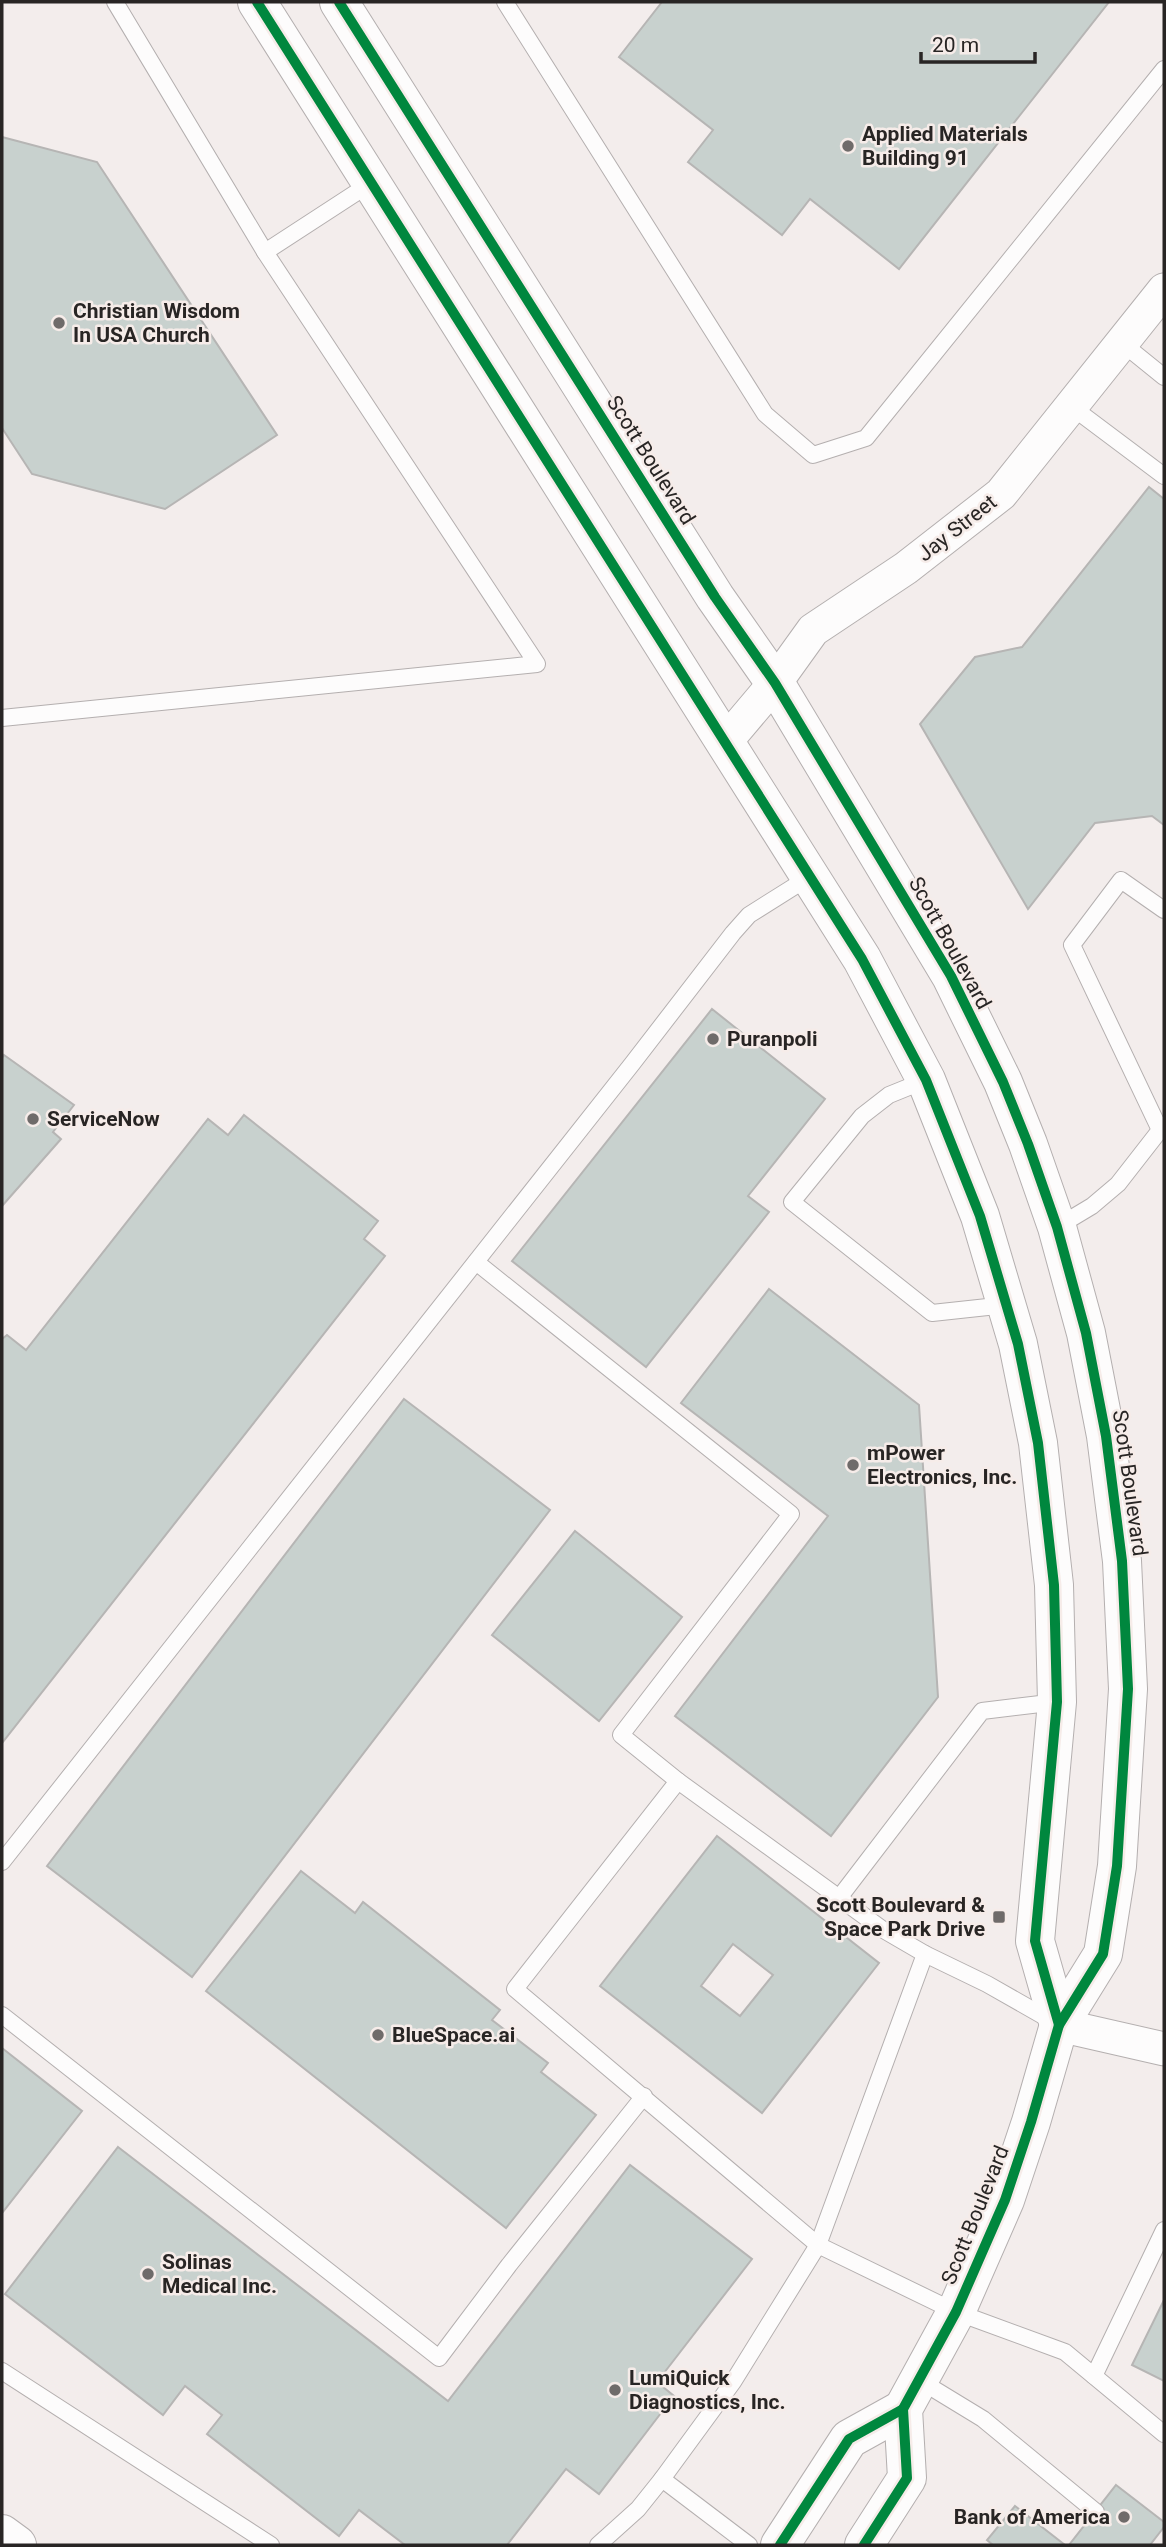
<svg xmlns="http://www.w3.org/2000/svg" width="1166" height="2547" font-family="Roboto,sans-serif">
  <rect width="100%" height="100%" fill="#f3edec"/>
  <g fill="#c8d1ce" stroke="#b6b5b4" stroke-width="2" fill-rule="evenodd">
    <polygon points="662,2 1109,2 899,269 810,199 782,235 688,162 713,130 619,57"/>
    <polygon points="2,137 97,162 277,435 165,509 32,474 2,428"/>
    <polygon points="1149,487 1164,499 1164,825 1152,816 1095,823 1028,909 920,724 975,657 1022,647"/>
    <polygon points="712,1009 825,1099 748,1196 769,1212 646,1367 512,1261"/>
    <polygon points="4,1055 74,1105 53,1132 61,1139 2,1206 2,1058"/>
    <polygon points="244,1115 378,1221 364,1239 385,1256 2,1743 2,1339 7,1335 26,1350 208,1119 228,1135"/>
    <polygon points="769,1289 919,1405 938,1697 831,1836 675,1716 828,1516 681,1403"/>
    <polygon points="404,1399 550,1510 192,1977 47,1866"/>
    <polygon points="575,1531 682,1617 599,1721 492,1635"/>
    <path d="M717 1836 879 1963 762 2113 600 1986ZM733 1944 773 1975 740 2016 701 1986Z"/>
    <polygon points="301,1871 355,1913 363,1902 500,2010 492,2020 548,2063 541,2072 596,2115 506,2228 206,1991"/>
    <polygon points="2,2048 82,2111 2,2213"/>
    <polygon points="118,2147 448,2401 630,2165 752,2259 657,2382 674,2396 599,2494 566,2469 507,2545 405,2545 359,2510 339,2536 207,2434 222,2415 185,2386 163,2415 5,2294"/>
    <polygon points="1164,2300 1164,2381 1132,2365"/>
    <polygon points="1116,2485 1164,2522 1164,2527 1150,2545 1069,2545"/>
    <polygon points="1015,2506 1065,2545 993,2545 987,2540"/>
  </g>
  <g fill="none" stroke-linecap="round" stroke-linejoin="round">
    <g stroke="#b4afaf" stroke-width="18">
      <g id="lane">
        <polyline points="115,2 265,252"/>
        <polyline points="505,2 765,414 813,455 866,438 1164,69"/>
        <polyline points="1122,343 1164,377"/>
        <polyline points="1072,407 1164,476"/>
        <polyline points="2,718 537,664 265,252 371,183"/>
        <polyline points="926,1080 889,1095 862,1116 792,1202 932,1313 1006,1305"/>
        <polyline points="1160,1130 1072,945 1121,880 1164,910"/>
        <polyline points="1057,1227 1092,1206 1118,1184 1164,1125"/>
        <polyline points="476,1262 791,1514 621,1735 678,1781 515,1989 818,2245 956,2312 1065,2352 1164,2434"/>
        <polyline points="678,1781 882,1929 925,1954 987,1984 1052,2021"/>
        <polyline points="2,1862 632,1064 733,933 749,915 811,876"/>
        <polyline points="839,1898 982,1711 1057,1702"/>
        <polyline points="2,2015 439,2358 509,2265 644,2096"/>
        <polyline points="2,2371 271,2545"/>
        <polyline points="1094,2376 1164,2230"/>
        <polyline points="919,2380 983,2419 1096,2512"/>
        <polyline points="662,2479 749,2545"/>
        <polyline points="598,2545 638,2509 662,2479 733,2382 818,2245 925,1954"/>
      </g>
    </g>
    <g stroke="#b4afaf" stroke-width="35">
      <g id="street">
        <polyline points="726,741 775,683 813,630 906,568 1001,494 1164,290"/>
        <polyline points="1059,2025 1164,2049"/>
      </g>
    </g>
    <g stroke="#b4afaf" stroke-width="40">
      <g id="primary">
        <polyline points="257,2 862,959 926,1080 980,1216 1018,1344 1038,1443 1054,1585 1057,1702 1035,1941 1059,2025"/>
        <polyline points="339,2 715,597 775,683 951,976 1003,1082 1028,1144 1057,1227 1086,1333 1106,1436 1122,1561 1128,1689 1117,1866 1103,1954 1059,2025 1031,2122 1005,2200 956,2312 903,2409 907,2478 864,2545"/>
        <polyline points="780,2545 849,2439 903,2409"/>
      </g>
    </g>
    <g stroke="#b4afaf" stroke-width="40">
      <polyline id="highway" points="2,2534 17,2545"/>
    </g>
    <use href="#lane" stroke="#fdfcfc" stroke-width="16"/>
    <use href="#street" stroke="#fdfcfc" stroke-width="33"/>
    <use href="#primary" stroke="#fdfcfc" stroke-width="38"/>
    <use href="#highway" stroke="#fdfcfc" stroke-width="38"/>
    <g stroke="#f6ece9" stroke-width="15">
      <g id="cycleway">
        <polyline points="257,2 862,959 926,1080 980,1216 1018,1344 1038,1443 1054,1585 1057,1702 1035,1941 1059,2025"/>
        <polyline points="339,2 715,597 775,683 951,976 1003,1082 1028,1144 1057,1227 1086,1333 1106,1436 1122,1561 1128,1689 1117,1866 1103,1954 1059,2025 1031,2122 1005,2200 956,2312 903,2409 907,2478 864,2545"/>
        <polyline points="780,2545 849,2439 903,2409"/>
      </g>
    </g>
    <use href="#cycleway" stroke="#00873e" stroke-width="10"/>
  </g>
  <g fill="#6f6b6a" stroke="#f6ece9" stroke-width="2.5">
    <circle cx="848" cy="146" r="7"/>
    <circle cx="59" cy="323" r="7"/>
    <circle cx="713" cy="1039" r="7"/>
    <circle cx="33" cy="1119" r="7"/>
    <circle cx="853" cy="1465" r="7"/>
    <rect x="992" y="1910" width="14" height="14" rx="3.5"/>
    <circle cx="378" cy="2035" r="7"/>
    <circle cx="148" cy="2274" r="7"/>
    <circle cx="615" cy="2390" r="7"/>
    <circle cx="1124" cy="2517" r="7"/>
  </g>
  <g text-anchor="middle" stroke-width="5" stroke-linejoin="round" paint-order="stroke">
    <g font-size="21" font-weight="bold" fill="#282524" stroke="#f6ece9" text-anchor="start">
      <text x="862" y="141">Applied Materials<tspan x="862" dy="24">Building 91</tspan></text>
      <text x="73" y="318">Christian Wisdom<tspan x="73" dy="24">In USA Church</tspan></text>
      <text x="727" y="1046">Puranpoli</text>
      <text x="47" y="1126">ServiceNow</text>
      <text x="867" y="1460">mPower<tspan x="867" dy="24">Electronics, Inc.</tspan></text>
      <text x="985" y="1912" text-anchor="end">Scott Boulevard &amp;<tspan x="985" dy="24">Space Park Drive</tspan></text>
      <text x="392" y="2042">BlueSpace.ai</text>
      <text x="162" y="2269">Solinas<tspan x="162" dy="24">Medical Inc.</tspan></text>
      <text x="629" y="2385">LumiQuick<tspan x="629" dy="24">Diagnostics, Inc.</tspan></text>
      <text x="1110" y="2524" text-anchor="end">Bank of America</text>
    </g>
    <g font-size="21" fill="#282524" stroke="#f6ece9">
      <text transform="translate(651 460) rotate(58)" y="7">Scott Boulevard</text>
      <text transform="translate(957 528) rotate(-38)" y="7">Jay Street</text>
      <text transform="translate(950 943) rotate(61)" y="7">Scott Boulevard</text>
      <text transform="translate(1130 1483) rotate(82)" y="7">Scott Boulevard</text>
      <text transform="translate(975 2215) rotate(-68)" y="7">Scott Boulevard</text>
    </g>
  </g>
  <rect width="1166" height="2547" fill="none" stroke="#282524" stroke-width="7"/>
  <path d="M921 52v10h114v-10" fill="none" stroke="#282524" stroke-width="3.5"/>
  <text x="932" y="52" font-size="21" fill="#282524" stroke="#f6ece9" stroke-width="5" paint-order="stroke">20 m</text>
</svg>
